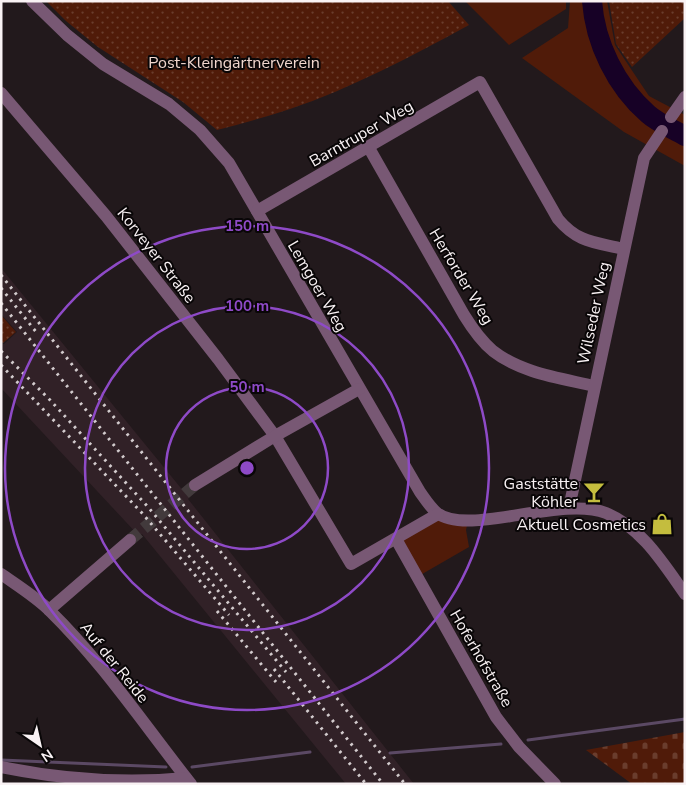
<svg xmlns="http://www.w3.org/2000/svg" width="686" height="785" font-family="'Nunito Sans',sans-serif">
  <defs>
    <pattern id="cemetery-stones" width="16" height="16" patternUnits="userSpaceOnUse" patternTransform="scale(1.25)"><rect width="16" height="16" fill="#501b09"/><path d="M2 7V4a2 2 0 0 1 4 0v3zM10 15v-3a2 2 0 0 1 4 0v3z" fill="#6a3d2d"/></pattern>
    <pattern id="garden-dots" width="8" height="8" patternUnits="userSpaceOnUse" patternTransform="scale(1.25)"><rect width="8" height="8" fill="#501b09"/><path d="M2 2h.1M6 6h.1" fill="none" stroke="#6a3d2d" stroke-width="1.8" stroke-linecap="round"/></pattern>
  </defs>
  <rect width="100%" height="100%" fill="#22191c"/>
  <polygon fill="#312127" points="1,268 189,498 188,499 414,784 346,784 142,534 139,536 1,388 1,342 4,344 17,332 1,314"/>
  <polygon fill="url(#cemetery-stones)" points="685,732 685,784 632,784 586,750"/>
  <g fill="#501b09">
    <polygon points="465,1 566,1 566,9 509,45"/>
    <polygon points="570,1 607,1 615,45 649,96 685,115 685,166 624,132 522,58 568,28"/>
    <polygon points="438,514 468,521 466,530 469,547 417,577 396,539"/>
  </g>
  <g fill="url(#garden-dots)">
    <path d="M46 1H448L469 25C412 56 352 88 290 109 266 117 241 124 217 130L183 102 98 47 66 21Z"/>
    <polygon points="609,1 685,1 685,18 632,67 616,44"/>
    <polygon points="1,315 16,332 3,343 1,341"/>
  </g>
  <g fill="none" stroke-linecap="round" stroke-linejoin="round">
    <g stroke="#5b4964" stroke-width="3">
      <polyline points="528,740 685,719"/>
      <polyline points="390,753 501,744"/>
      <polyline points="1,760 166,767"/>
      <polyline points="192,767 310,752"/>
    </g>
    <path stroke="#170126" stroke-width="20" d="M592 1C595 43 616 86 648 114 658 123 673 129 685 136"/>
    <polyline stroke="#423a3c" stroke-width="12" stroke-dasharray="12 6" stroke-linecap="butt" points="130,540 195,485"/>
    <g stroke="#785874" stroke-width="12">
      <path d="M32 1 67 35 103 64 169 104 200 130 229 163 420 492C425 499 430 507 437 513 469 537 561 495 606 513 642 528 663 563 685 594"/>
      <polyline points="1,93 106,216 218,359 275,436 351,564 438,514"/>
      <polyline points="671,117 685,97"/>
      <path d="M369 148 464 315C472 328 481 341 493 351 521 373 560 378 594 386"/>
      <path d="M257 211 480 82 558 219C578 243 595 242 623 249"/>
      <polyline points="195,485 275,436 359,389"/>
      <polyline points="569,508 644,158 662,131"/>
      <polyline points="396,539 496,717 519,747 555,784"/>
      <path d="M1 574C18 586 36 597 50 611 103 663 145 726 191 784"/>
      <polyline points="49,610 130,540"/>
      <path d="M1 767C61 779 125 784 186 778"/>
    </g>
    <g stroke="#d2cbcd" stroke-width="3" stroke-dasharray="2.5 5" stroke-linecap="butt">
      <polyline points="1,275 405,784"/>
      <polyline points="1,288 37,333"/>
      <polyline points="1,303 383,784"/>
      <polyline points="1,351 50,400 148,507 286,672"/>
      <polyline points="1,365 142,513 229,615"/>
      <polyline points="217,611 276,682"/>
      <polyline points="274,669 366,784"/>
    </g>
  </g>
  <g fill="none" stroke="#8e4ac7" stroke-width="2.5">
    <circle cx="247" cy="468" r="81"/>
    <circle cx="247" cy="468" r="162"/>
    <circle cx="247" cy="468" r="242"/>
  </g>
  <defs>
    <g id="bar-bare" transform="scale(1.725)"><path d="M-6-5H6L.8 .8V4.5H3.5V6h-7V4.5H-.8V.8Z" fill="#c4bd3e" stroke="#090607" stroke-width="2.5" paint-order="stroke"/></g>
    <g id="shop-bare" transform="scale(1.725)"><path d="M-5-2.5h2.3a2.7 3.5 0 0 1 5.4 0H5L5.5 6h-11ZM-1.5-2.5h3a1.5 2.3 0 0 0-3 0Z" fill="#c4bd3e" stroke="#090607" stroke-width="2.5" paint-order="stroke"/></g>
  </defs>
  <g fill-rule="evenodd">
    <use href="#bar-bare" x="594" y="492"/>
    <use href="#shop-bare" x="662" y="524"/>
  </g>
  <g text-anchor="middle" stroke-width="4" stroke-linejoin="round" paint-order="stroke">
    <g font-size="16" fill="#f1d7ce" stroke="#090607">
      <text x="234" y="68">Post-Kleingärtnerverein</text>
    </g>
    <g font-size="16" fill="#f9f2f4" stroke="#090607">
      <text transform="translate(361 133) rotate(-30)" y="6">Barntruper Weg</text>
      <text transform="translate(157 255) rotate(52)" y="6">Korveyer Straße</text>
      <text transform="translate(462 276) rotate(59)" y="6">Herforder Weg</text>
      <text transform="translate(318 286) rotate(60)" y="6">Lemgoer Weg</text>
      <text transform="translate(593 313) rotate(-78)" y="6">Wilseder Weg</text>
      <text transform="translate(482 658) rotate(60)" y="6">Hoferhofstraße</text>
      <text transform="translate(115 662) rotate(51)" y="6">Auf der Reide</text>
    </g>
    <g font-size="16" fill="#f9f2f4" stroke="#090607" text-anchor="end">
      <text x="578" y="489">Gaststätte<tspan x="578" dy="18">Köhler</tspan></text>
      <text x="646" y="530">Aktuell Cosmetics</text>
    </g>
  </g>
  <circle cx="247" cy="468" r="8" fill="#8e4ac7" stroke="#090607" stroke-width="2.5"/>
  <g font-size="15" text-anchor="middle" font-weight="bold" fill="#8e4ac7" stroke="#090607" stroke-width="4" stroke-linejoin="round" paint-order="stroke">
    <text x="247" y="231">150 m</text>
    <text x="247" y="311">100 m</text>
    <text x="247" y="392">50 m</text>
  </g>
  <rect width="686" height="785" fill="none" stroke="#f9f2f4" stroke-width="5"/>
  <g transform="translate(40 745) rotate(146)" stroke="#090607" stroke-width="4" paint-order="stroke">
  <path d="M0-4L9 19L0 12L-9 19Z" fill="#f9f2f4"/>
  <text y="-8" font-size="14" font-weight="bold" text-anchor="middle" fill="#f9f2f4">N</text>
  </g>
</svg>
